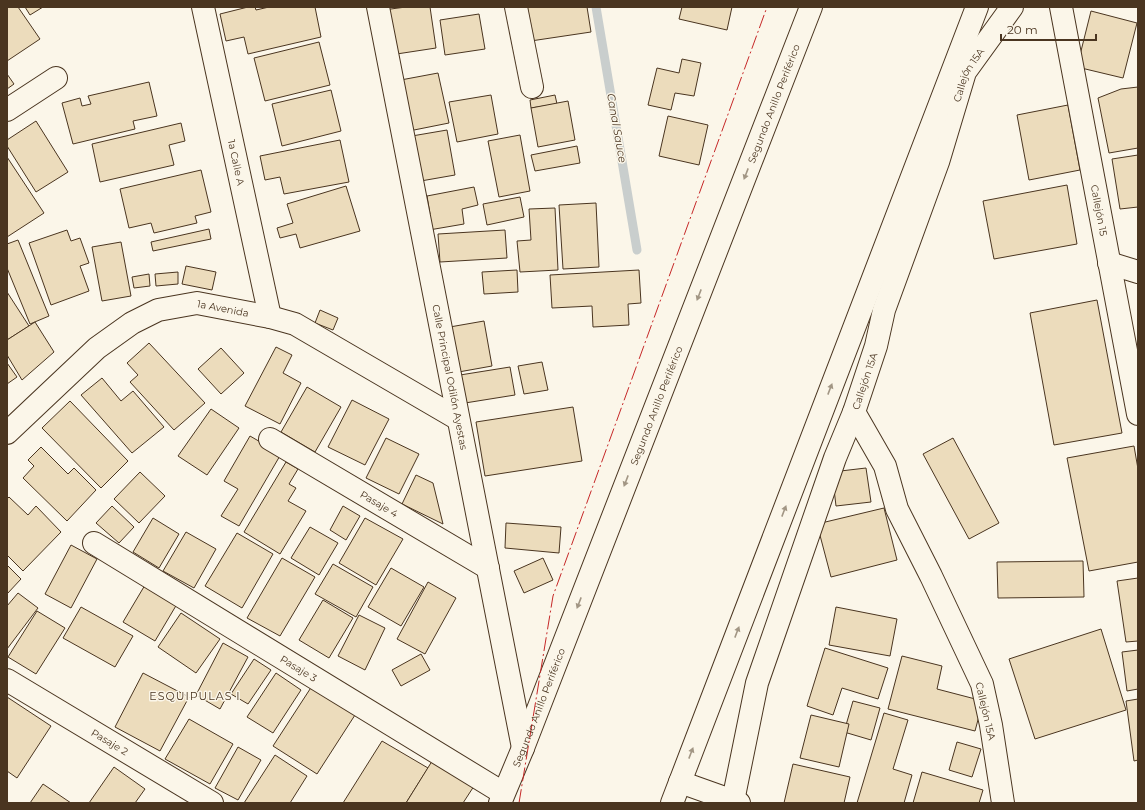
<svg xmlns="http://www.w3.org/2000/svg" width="1145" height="810" font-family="Montserrat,sans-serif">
  <rect width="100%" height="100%" fill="#fbf6e9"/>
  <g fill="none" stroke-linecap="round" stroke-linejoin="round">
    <polyline stroke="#c9cecd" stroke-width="9" points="596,7 637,250"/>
  </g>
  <g fill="#ecdcbc" stroke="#4a3520">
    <polygon points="7,7 18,7 40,39 7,61"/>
    <polygon points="25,7 43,7 30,15"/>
    <polygon points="248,7 255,7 256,10 269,7 315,7 321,37 248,54 244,37 226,41 220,14"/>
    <polygon points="406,7 430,7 436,48 390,55 383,10"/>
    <polygon points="519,7 587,7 591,32 524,42"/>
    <polygon points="682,7 732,7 727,30 679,19"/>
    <polygon points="1091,11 1137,23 1123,78 1077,67"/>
    <polygon points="479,14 485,49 445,55 440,20"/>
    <polygon points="319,42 330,85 265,101 254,58"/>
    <polygon points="682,59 701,63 694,96 675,93 671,110 648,105 657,68 679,73"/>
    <polygon points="438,73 449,123 399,133 390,82"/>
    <polygon points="7,74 14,84 7,89"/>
    <polygon points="149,82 157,116 133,121 135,129 73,144 62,103 80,98 82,106 91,104 88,96"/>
    <polygon points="1138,87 1138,148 1109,153 1098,98 1121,89"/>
    <polygon points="331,90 341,131 282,146 272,104"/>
    <polygon points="491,95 498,134 457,142 449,102"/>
    <polygon points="555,95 557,104 531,108 530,100"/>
    <polygon points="568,101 575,140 538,147 531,108"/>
    <polygon points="1068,105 1080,170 1029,180 1017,115"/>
    <polygon points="668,116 708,125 699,165 659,156"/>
    <polygon points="36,121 68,172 36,192 7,146 7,140"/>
    <polygon points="181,123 185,141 169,145 174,165 100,182 92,144"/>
    <polygon points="447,130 455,175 415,182 406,137"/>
    <polygon points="520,135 530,191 499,197 488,141"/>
    <polygon points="340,140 349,182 284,194 280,177 265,180 260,156"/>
    <polygon points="577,146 580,163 535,171 531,155"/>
    <polygon points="1138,155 1138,207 1120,209 1112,159"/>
    <polygon points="7,157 44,213 7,237"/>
    <polygon points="201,170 211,212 195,216 197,223 154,233 151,223 129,228 120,189"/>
    <polygon points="1067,185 1077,244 994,259 983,201"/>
    <polygon points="346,186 360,231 300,248 296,234 280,238 277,228 293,223 287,204"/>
    <polygon points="474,187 478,205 462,209 464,224 429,230 425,215 430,214 427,196"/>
    <polygon points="520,197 524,217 487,225 483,204"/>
    <polygon points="596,203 599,267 563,269 559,205"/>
    <polygon points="555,208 558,270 520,272 517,241 531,240 529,209"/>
    <polygon points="209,229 211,239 153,251 151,242"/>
    <polygon points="67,230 71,241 80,238 89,263 80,266 89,291 51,305 29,243"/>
    <polygon points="505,230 507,258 440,262 438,234"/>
    <polygon points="18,240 49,316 30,324 7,268 7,244"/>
    <polygon points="121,242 131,296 102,301 92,247"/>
    <polygon points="186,266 216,272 212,290 182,284"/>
    <polygon points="517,270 518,292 484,294 482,272"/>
    <polygon points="639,270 641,303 628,304 629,325 593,327 592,306 552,308 550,275"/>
    <polygon points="178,272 178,284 156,286 155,274"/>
    <polygon points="149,274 150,286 134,288 132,277"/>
    <polygon points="7,292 29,326 7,340"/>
    <polygon points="1097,300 1122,433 1054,445 1030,313"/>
    <polygon points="320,310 338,318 333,330 315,323"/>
    <polygon points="484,321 492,366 453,373 444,328"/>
    <polygon points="35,322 54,352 22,380 7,355 7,340"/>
    <polygon points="149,343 205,403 174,430 130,382 138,375 127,363"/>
    <polygon points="276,347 292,355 283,373 301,383 280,424 245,406"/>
    <polygon points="221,348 244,373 221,394 198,369"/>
    <polygon points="542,362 548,390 524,394 518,366"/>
    <polygon points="7,363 17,377 7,384"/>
    <polygon points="510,367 515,395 465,403 460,375"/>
    <polygon points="102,378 121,401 133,391 164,427 132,453 81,395"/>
    <polygon points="307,387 341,407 315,452 281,432"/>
    <polygon points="352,400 389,419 365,465 328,447"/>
    <polygon points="70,401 128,461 101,488 42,428"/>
    <polygon points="573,407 582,461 485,476 476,422"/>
    <polygon points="211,409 239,428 207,475 178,456"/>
    <polygon points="250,436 281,454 239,526 221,516 238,489 224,481"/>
    <polygon points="386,438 419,454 399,494 366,478"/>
    <polygon points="953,438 999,523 969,539 923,454"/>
    <polygon points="1134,446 1138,469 1138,562 1089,571 1067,458"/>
    <polygon points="41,447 68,474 74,468 96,490 67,521 23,478 34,466 28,460"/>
    <polygon points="286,462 298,469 289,484 296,488 288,501 306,511 280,554 244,532"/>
    <polygon points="866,468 871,502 836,506 832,472"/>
    <polygon points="140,472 165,496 139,523 114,499"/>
    <polygon points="416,475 433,483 443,524 402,504"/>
    <polygon points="9,497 28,515 36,506 61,532 23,571 7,555 7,499"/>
    <polygon points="112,506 134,527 119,543 96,523"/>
    <polygon points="343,506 360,516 346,540 330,530"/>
    <polygon points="884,508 897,560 831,577 817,524"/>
    <polygon points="153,518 179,534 159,568 133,552"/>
    <polygon points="365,518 403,539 376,585 339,563"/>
    <polygon points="506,523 561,527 559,553 505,548"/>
    <polygon points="310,527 338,543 319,575 291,558"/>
    <polygon points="186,532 216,549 194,588 163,571"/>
    <polygon points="237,533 273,554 242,608 205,586"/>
    <polygon points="71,545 97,559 71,608 45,594"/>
    <polygon points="282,558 315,577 280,636 247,618"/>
    <polygon points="543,558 553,580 524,593 514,571"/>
    <polygon points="1083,561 1084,597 998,598 997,562"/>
    <polygon points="333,564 373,587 356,617 315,594"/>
    <polygon points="7,565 21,579 7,594"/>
    <polygon points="391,568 424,587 401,626 368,607"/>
    <polygon points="1138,578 1138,641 1126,642 1117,581"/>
    <polygon points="428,582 456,598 425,654 397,639"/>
    <polygon points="145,585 177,604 155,641 123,622"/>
    <polygon points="18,593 38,608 7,649 7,606"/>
    <polygon points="323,600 353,618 329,658 299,640"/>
    <polygon points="81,607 133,636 115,667 63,638"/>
    <polygon points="836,607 897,619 890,656 829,645"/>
    <polygon points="37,611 65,628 36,674 8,657"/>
    <polygon points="181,613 220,639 196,673 158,647"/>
    <polygon points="359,615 385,628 365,670 338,656"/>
    <polygon points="1101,629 1126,710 1035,739 1009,659"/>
    <polygon points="223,643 248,657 220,709 196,695"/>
    <polygon points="825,648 888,668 878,699 842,688 833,715 807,706"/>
    <polygon points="1138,650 1138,689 1127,691 1122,652"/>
    <polygon points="421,654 430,670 401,686 392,670"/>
    <polygon points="902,656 942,666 937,689 983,701 975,731 888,709"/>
    <polygon points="254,659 271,670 248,704 231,694"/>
    <polygon points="143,673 189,697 160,751 115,727"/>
    <polygon points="276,673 301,690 273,733 247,717"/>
    <polygon points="312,686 355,715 317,774 273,746"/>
    <polygon points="7,697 51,726 17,778 7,771"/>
    <polygon points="1138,699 1138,760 1134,761 1126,701"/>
    <polygon points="853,701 880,708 871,740 844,732"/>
    <polygon points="884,713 908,720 893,769 912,775 904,803 857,803"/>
    <polygon points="811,715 849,724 839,767 800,758"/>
    <polygon points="189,719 233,744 210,784 165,759"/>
    <polygon points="382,741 428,768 406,803 343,803"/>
    <polygon points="957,742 981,749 972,777 949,770"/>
    <polygon points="238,747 261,760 238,800 215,788"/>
    <polygon points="275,755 307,776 290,803 244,803"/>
    <polygon points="434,758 476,783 463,803 406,803"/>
    <polygon points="793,764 850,777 844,803 784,803"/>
    <polygon points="114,767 145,789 135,803 89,803"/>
    <polygon points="922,772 983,790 979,803 913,803"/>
    <polygon points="43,784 71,803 30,803"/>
  </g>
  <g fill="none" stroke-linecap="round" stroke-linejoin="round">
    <g stroke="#4a3520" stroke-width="24">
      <g id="minor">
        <path id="s1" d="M203 7 270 317"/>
        <path id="s2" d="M378 7 523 748"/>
        <polyline points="516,7 532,87"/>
        <path id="s3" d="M1061 7 1138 414"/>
        <polyline points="7,110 56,78"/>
        <polyline points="1109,263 1138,272"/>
        <path id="s4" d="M7 433 97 348 132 323 158 310 197 303 270 317 295 324 458 419"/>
        <path id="s5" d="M270 439 488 568"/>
        <path id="s6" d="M94 543 503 793"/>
        <path id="s7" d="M7 680 212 803"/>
        <polyline points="680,782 739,803"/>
        <polyline points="733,801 757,683 835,458 854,412"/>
        <path id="s8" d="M1003 803 991 725 982 684 931 576 897 509 885 466 854 412 876 346 884 310 938 162 965 72 1012 7"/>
      </g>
    </g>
    <g stroke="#4a3520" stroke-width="24">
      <g id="major">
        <path id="s9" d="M500 803 523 748 811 7"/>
        <polyline points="672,803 977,7"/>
      </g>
    </g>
    <use href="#minor" stroke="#fbf6e9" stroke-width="22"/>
    <use href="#major" stroke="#fbf6e9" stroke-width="22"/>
    <polyline stroke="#c62828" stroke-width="1" stroke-dasharray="14 3 2 3" stroke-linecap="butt" points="519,803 553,596 767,7"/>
  </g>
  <defs><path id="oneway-solid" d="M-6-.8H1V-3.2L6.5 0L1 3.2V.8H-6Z"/></defs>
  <g fill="#a29684">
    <use href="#oneway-solid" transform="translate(746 174) rotate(111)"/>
    <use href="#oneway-solid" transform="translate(699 295) rotate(111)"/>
    <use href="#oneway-solid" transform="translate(830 389) rotate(-69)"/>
    <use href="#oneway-solid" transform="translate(626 481) rotate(111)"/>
    <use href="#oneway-solid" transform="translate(784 511) rotate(-69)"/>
    <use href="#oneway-solid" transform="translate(579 603) rotate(111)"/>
    <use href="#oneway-solid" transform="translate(737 632) rotate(-69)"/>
    <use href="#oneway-solid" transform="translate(691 753) rotate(-69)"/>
  </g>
  <g text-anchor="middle" stroke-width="3" stroke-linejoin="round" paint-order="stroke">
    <g font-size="10" fill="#4a3520" stroke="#fbf6e9">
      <text dy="4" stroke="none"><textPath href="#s8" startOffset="779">Callejón 15A</textPath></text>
      <text dy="4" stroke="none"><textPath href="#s9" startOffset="751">Segundo Anillo Periférico</textPath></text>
      <text dy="4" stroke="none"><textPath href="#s1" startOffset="159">1a Calle A</textPath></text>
      <text dy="4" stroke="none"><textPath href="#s3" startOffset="207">Callejón 15</textPath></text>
      <text dy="4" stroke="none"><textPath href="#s4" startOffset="262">1a Avenida</textPath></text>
      <text dy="4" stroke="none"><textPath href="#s2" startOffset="377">Calle Principal Odilón Ayestas</textPath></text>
      <text dy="4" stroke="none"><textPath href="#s8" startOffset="455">Callejón 15A</textPath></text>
      <text dy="4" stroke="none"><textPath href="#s9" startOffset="427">Segundo Anillo Periférico</textPath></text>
      <text dy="4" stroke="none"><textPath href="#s5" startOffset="127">Pasaje 4</textPath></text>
      <text dy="4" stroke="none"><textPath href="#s6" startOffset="240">Pasaje 3</textPath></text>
      <text dy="4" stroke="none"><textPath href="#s9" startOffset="103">Segundo Anillo Periférico</textPath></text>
      <text transform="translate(986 711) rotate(77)" y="4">Callejón 15A</text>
      <text dy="4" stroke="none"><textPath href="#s7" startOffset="120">Pasaje 2</textPath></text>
    </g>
    <g font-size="11" font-style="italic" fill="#4a3520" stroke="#fbf6e9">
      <text transform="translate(617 128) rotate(80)" y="4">Canal Sauce</text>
    </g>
    <g font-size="11" letter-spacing="1" fill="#4a3520" stroke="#fbf6e9">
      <text x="195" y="700">ESQUIPULAS I</text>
    </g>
  </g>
  <rect width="1145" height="810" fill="none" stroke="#4a3520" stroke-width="16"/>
  <path d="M1001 34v6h95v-6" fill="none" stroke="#4a3520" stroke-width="2"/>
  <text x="1007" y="34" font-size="12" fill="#4a3520" stroke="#fbf6e9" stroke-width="3" paint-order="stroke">20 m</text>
</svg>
